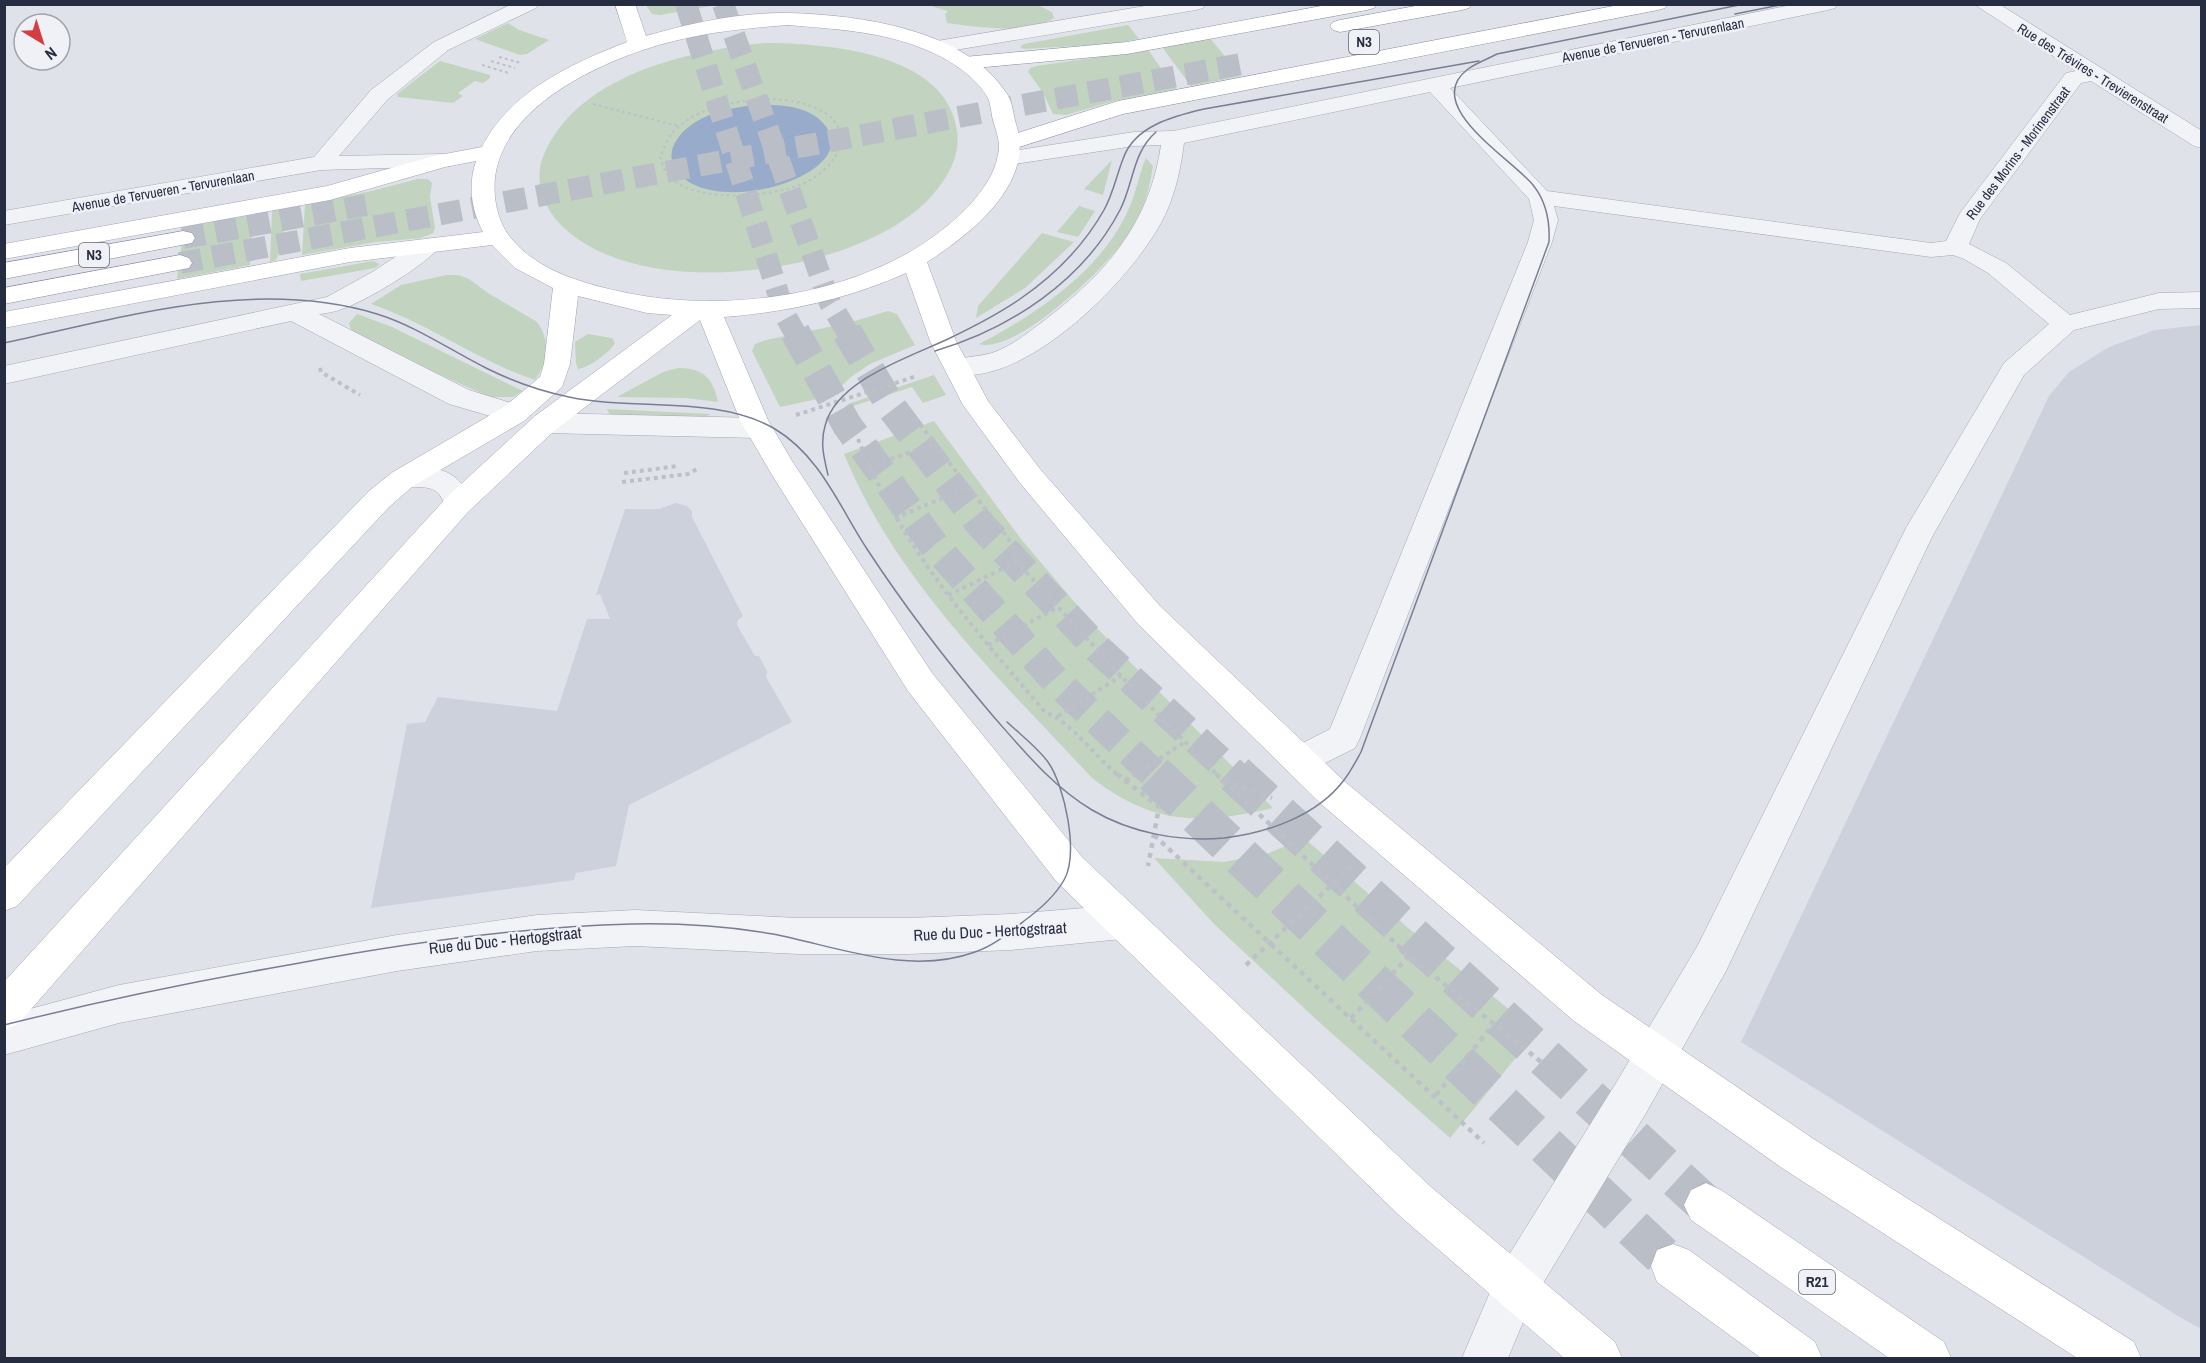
<svg xmlns="http://www.w3.org/2000/svg" width="2206" height="1363" font-family="'Archivo Narrow',sans-serif">
  <rect width="100%" height="100%" fill="#dfe2e9"/>
  <g fill="#cdd1db">
    <polygon points="2201,325 2202,325 2201,1329 2178,1316 1741,1042 2049,396 2069,372 2109,347 2155,330"/>
    <polygon points="676,503 687,506 692,511 692,517 743,616 738,620 737,625 755,656 759,656 767,671 766,677 792,722 629,805 616,866 576,873 574,880 371,908 407,724 425,722 438,697 557,711 587,619 610,619 600,594 596,595 625,509 659,509"/>
  </g>
  <g fill="#c2d4c0">
    <polygon points="646,5 717,5 660,15 652,14"/>
    <path d="M927 5H1038L1052 12 1054 18C1030 35 975 27 947 23L945 14 948 11Z"/>
    <polygon points="508,23 519,30 549,40 527,54 520,55 475,39"/>
    <polygon points="1128,25 1139,39 1109,44 1024,49 1020,47 1024,44"/>
    <polygon points="1210,38 1241,76 1191,86 1162,47"/>
    <path d="M764 43C825 43 947 52 957 131 961 157 946 181 928 200 854 276 638 305 560 224 543 207 534 179 543 157 576 75 687 51 764 43Z"/>
    <polygon points="1148,50 1176,89 1114,101 1066,115 1053,114 1042,91 1028,72 1030,68 1036,66"/>
    <polygon points="440,61 490,75 490,78 483,83 475,81 458,93 463,96 453,103 398,97 397,94"/>
    <path d="M1146 158 1153 166C1149 192 1143 212 1128 235 1109 265 1016 355 979 344 1038 313 1103 270 1130 206 1137 190 1139 173 1146 158Z"/>
    <polygon points="1112,160 1103,195 1084,189"/>
    <polygon points="418,179 428,179 432,183 430,197 435,228 433,233 421,238 376,242 302,255 305,204 367,192"/>
    <polygon points="1079,206 1095,211 1078,237 1057,232"/>
    <path d="M278 209C287 223 284 245 276 260L270 262 272 210Z"/>
    <polygon points="253,214 250,265 177,279 184,227"/>
    <polygon points="1042,233 1074,242 1025,288 976,318 978,306"/>
    <polygon points="373,261 380,264 375,268 301,281 300,274"/>
    <path d="M446 275H458L469 279 488 293 537 322C551 341 548 362 535 380 478 361 428 323 371 304L401 285Z"/>
    <polygon points="888,311 897,314 915,345 870,364 851,377 831,396 780,407 752,351 755,344 766,340 848,323"/>
    <polygon points="357,314 392,327 523,391 513,397 490,397 407,360 351,330 349,323"/>
    <path d="M588 334 612 338 615 343C609 353 590 367 578 369L576 363 575 342Z"/>
    <path d="M678 368C702 368 713 377 718 402L686 398 617 397 663 372Z"/>
    <polygon points="934,375 946,395 923,403 912,387 844,409 848,404"/>
    <polygon points="607,409 711,414 699,419 610,415"/>
    <path d="M934 421 1021 539 1094 625 1273 808C1199 825 1153 825 1092 778 1000 679 896 581 844 454Z"/>
    <polygon points="1304,838 1407,927 1537,1032 1450,1138 1319,1022 1215,925 1154,858 1224,862 1269,853"/>
  </g>
  <path fill="#98abcb" d="M755 105C777 104 807 105 823 123 870 174 707 223 675 168 669 158 671 147 678 138 695 115 727 108 755 105Z"/>
  <g fill="none" stroke-linecap="round" stroke-linejoin="round">
    <g stroke="#babec7" stroke-width="22" stroke-dasharray="22 11" stroke-linecap="butt">
      <polyline points="686,4 785,315 795,333"/>
      <polyline points="723,4 830,303 848,333"/>
    </g>
    <g stroke="#babec7" stroke-width="30" stroke-dasharray="30 15" stroke-linecap="butt">
      <polyline points="795,332 847,425 934,545 1055,680 1156,776"/>
      <polyline points="847,332 892,408 980,524 1100,651 1236,776"/>
    </g>
    <g stroke="#babec7" stroke-width="40" stroke-dasharray="40 20" stroke-linecap="butt">
      <polyline points="1154,774 1673,1266"/>
      <polyline points="1235,774 1706,1205"/>
    </g>
    <g stroke="#babec7" stroke-width="22" stroke-dasharray="22 11" stroke-linecap="butt">
      <polyline points="183,238 366,205"/>
      <polyline points="180,263 1241,64"/>
    </g>
    <g stroke="#a4a8b3" stroke-width="1">
      <g id="minor">
        <polygon points="512,4 539,4 536,8 448,50 387,100 339,156 442,154 450,156 453,161 450,166 321,170 4,225 4,211 314,157 371,90 434,42"/>
        <polygon points="1157,4 1206,4 1203,8 1196,10 937,53 930,51 927,47 930,43 937,41"/>
        <path d="M1796 4H1838L1835 8 1828 10 1450 88 1547 191 1931 243 1946 241 1960 213 2066 73 2076 71 1974 4H1999L2202 131V148L2194 146 2091 81 2081 83 1980 219 1969 244 2006 263 2070 315 2159 293 2202 292V308L2159 309 2074 330 2024 375 1932 537 1726 971 1646 1113 1531 1303 1508 1358H1462L1499 1271 1616 1083 1698 945 1906 528 2004 363 2049 324 1988 273 1964 259 1953 255 1931 257 1554 206 1558 220 1552 242 1360 738 1355 748 1299 776 1287 771 1282 761 1287 751 1330 729 1528 242 1534 220 1529 199 1430 92 1184 143C1181 167 1176 191 1166 213 1138 275 1022 393 948 373L944 367 948 361C962 357 978 357 992 353 1013 346 1033 329 1050 316 1109 270 1150 221 1161 145L1134 146 1008 165 1000 163 997 158 1000 153 1134 132 1173 131Z"/>
        <path d="M428 239 437 241 440 246C428 264 364 302 342 309 335 312 327 313 319 314L469 390 524 407 528 414 524 421 514 423 449 404 291 321 4 384V366L327 297 374 271 419 241Z"/>
        <polygon points="545,413 758,418 768,421 772,428 768,435 758,438 545,433 535,430 531,423 535,416"/>
        <path d="M413 468C444 466 461 474 473 504L468 512 458 515 448 512C445 506 443 499 439 494 429 482 406 490 393 486L388 479 393 472Z"/>
        <polygon points="1122,905 1135,910 1141,922 1135,934 1122,939 1011,950 908,954 799,954 635,946 537,951 397,971 119,1023 4,1055 4,1016 119,985 397,935 537,915 635,910 799,918 908,918 1011,914"/>
      </g>
    </g>
    <g stroke="#9ea4b6" stroke-width="1">
      <g id="major">
        <path d="M615 4H635L646 36C691 23 742 12 789 13 859 15 966 29 1007 94 1013 103 1013 114 1016 124 1036 183 971 234 927 262L956 341 988 401 1040 469 1160 606 1344 781 1602 995 1812 1138 2134 1342 2141 1358H2077L1782 1168 1574 1021 1320 803 1138 624 1020 483 963 405 930 341 906 273C848 299 787 312 724 317L768 420 792 461 932 673 1082 857 1431 1187 1615 1342 1622 1358H1564L1401 1217 1056 881 908 691 772 475 740 420 700 320 555 430 468 512 18 1024 4 1030V982L448 496 535 416 672 315 647 313 578 296 570 364 562 387 524 421 413 486 389 507 17 906 4 911V868L369 491 393 472 504 407 540 377 544 364 553 288 515 268 492 245 350 262 4 328V312L350 248 483 232C471 209 468 185 476 161L445 167 330 200 4 259V244L327 186 434 156 482 147C510 91 573 63 627 42ZM788 25C833 29 881 31 924 49 947 58 975 75 988 98 990 103 991 110 992 116 994 126 999 136 999 147 997 191 943 233 908 253 826 299 718 311 627 293 585 284 538 272 510 237 496 219 492 193 496 171 510 101 608 58 670 42 708 32 748 28 788 25Z"/>
        <polygon points="1706,1183 1721,1190 1944,1342 1951,1358 1889,1358 1691,1220 1684,1205 1691,1190"/>
        <polygon points="1673,1244 1689,1250 1815,1342 1822,1358 1761,1358 1657,1282 1651,1266 1657,1250"/>
      </g>
    </g>
    <g stroke="#868da1" stroke-width="1">
      <g id="highway">
        <polygon points="1332,4 1377,4 1374,8 1367,10 1127,54 964,69 957,67 954,63 957,59 964,57 1127,42"/>
        <polygon points="1426,4 1472,4 1469,8 1462,10 1340,32 1333,30 1330,26 1333,22 1340,20"/>
        <polygon points="1624,4 1668,4 1665,8 1658,10 1123,114 1010,150 1002,148 999,143 1002,138 1118,101"/>
        <polygon points="183,231 192,233 195,238 192,243 4,279 4,263"/>
        <polygon points="180,255 189,258 192,263 189,268 4,304 4,288"/>
      </g>
    </g>
    <g stroke="#bdc0c8" stroke-width="2" stroke-dasharray="3 3" stroke-linecap="butt">
      <polyline points="499,57 521,63"/>
      <polyline points="491,61 515,68"/>
      <polyline points="482,65 509,73"/>
      <path d="M761 99C778 99 795 100 811 106 853 122 847 154 815 177 785 198 692 206 667 174 664 170 662 162 660 157 663 151 666 142 670 136 690 109 731 102 761 99Z"/>
      <polyline points="593,104 678,126"/>
    </g>
    <g stroke="#bdc0c8" stroke-width="4" stroke-dasharray="4 4" stroke-linecap="butt">
      <polyline points="320,368 321,372 360,395"/>
      <polyline points="796,415 917,376"/>
      <polyline points="915,418 1014,546 1017,562 1121,676 1218,776"/>
      <path d="M858 439C902 549 970 624 1046 713 1069 719 1097 759 1119 776"/>
      <polyline points="868,467 934,444"/>
      <polyline points="624,473 678,466"/>
      <polyline points="622,482 688,474 699,468"/>
      <polyline points="895,518 969,487"/>
      <polyline points="948,595 1017,562"/>
      <polyline points="988,645 1058,607"/>
      <polyline points="1058,716 1121,676"/>
      <polyline points="1133,776 1185,742"/>
    </g>
    <g stroke="#bdc0c8" stroke-width="4.5" stroke-dasharray="5 5" stroke-linecap="butt">
      <polyline points="1117,774 1159,807 1148,866"/>
      <polyline points="1216,774 1220,778 1272,798"/>
      <polyline points="1223,780 1409,956 1545,1065"/>
      <polyline points="1125,781 1135,774"/>
      <polyline points="1154,835 1484,1143"/>
      <polyline points="1246,965 1352,866"/>
      <polyline points="1351,1018 1409,956"/>
      <polyline points="1436,1095 1494,1024"/>
    </g>
    <use href="#minor" fill="#f2f3f7" fill-rule="evenodd"/>
    <use href="#major" fill="#fff" fill-rule="evenodd"/>
    <use href="#highway" fill="#fff" fill-rule="evenodd"/>
    <g stroke="#787f94" stroke-width="1.5">
      <polyline points="1735,14 1785,4"/>
      <path d="M4 343C125 317 255 277 377 314 416 326 450 350 486 368 512 381 540 391 569 397 634 411 717 395 775 429 820 456 839 506 867 549 905 607 948 663 993 716 1023 750 1052 786 1092 810 1131 833 1179 842 1224 838 1267 833 1317 816 1344 780 1351 771 1356 761 1361 752L1549 242C1550 222 1546 201 1533 185 1512 159 1420 105 1468 69 1476 63 1488 59 1497 54L1744 4"/>
      <path d="M935 351C1010 329 1083 281 1120 210 1134 183 1132 153 1156 132"/>
      <path d="M828 475C824 458 820 443 825 426 836 380 910 357 948 339 973 327 997 315 1020 299 1055 275 1083 247 1104 210 1113 194 1116 177 1123 159 1134 126 1174 116 1204 109L1479 61"/>
      <path d="M4 1025C100 1001 196 981 294 964 406 943 518 927 632 924 679 923 727 926 773 934 839 947 909 976 975 952 993 946 1009 933 1024 921 1039 910 1055 896 1064 880 1079 854 1065 786 1048 762 1037 747 1021 735 1007 722"/>
    </g>
  </g>
  <g text-anchor="middle" stroke-width="5" stroke-linejoin="round" paint-order="stroke">
    <g font-size="14" fill="#272d41" stroke="#eff1f7">
      <text transform="translate(1653 40) rotate(-11)" y="5">Avenue de Tervueren - Tervurenlaan</text>
      <text transform="translate(2093 73) rotate(32)" y="5">Rue des Trévires - Trevierenstraat</text>
      <text transform="translate(2018 153) rotate(-53)" y="5">Rue des Morins - Morinenstraat</text>
      <text transform="translate(163 191) rotate(-10)" y="5">Avenue de Tervueren - Tervurenlaan</text>
    </g>
    <g fill="#eff1f7" stroke="#636878" stroke-width="1.5">
      <rect x="1349" y="30" width="30" height="24" rx="4.5"/>
      <rect x="79" y="243" width="30" height="24" rx="4.5"/>
      <rect x="1799" y="1270" width="36" height="24" rx="4.5"/>
    </g>
    <g font-size="15" font-weight="bold" fill="#272d41">
      <text x="1364" y="47">N3</text>
      <text x="94" y="260">N3</text>
      <text x="1817" y="1287">R21</text>
    </g>
    <g font-size="16" fill="#272d41" stroke="#eff1f7">
      <text transform="translate(990 931) rotate(-3)" y="6">Rue du Duc - Hertogstraat</text>
      <text transform="translate(505 940) rotate(-6)" y="6">Rue du Duc - Hertogstraat</text>
    </g>
  </g>
  <rect width="2206" height="1363" fill="none" stroke="#272d41" stroke-width="12"/>
  <g transform="translate(42 42) rotate(142)"><circle r="28" fill="#eff1f7" stroke="#9fa3ae" stroke-width="1.5"/>
  <path d="M0-4.5L10 22L0 15L-10 22Z" fill="#d53d42"/>
  <text y="-9" font-size="16" font-weight="bold" text-anchor="middle" fill="#272d41">N</text>
  </g>
</svg>
